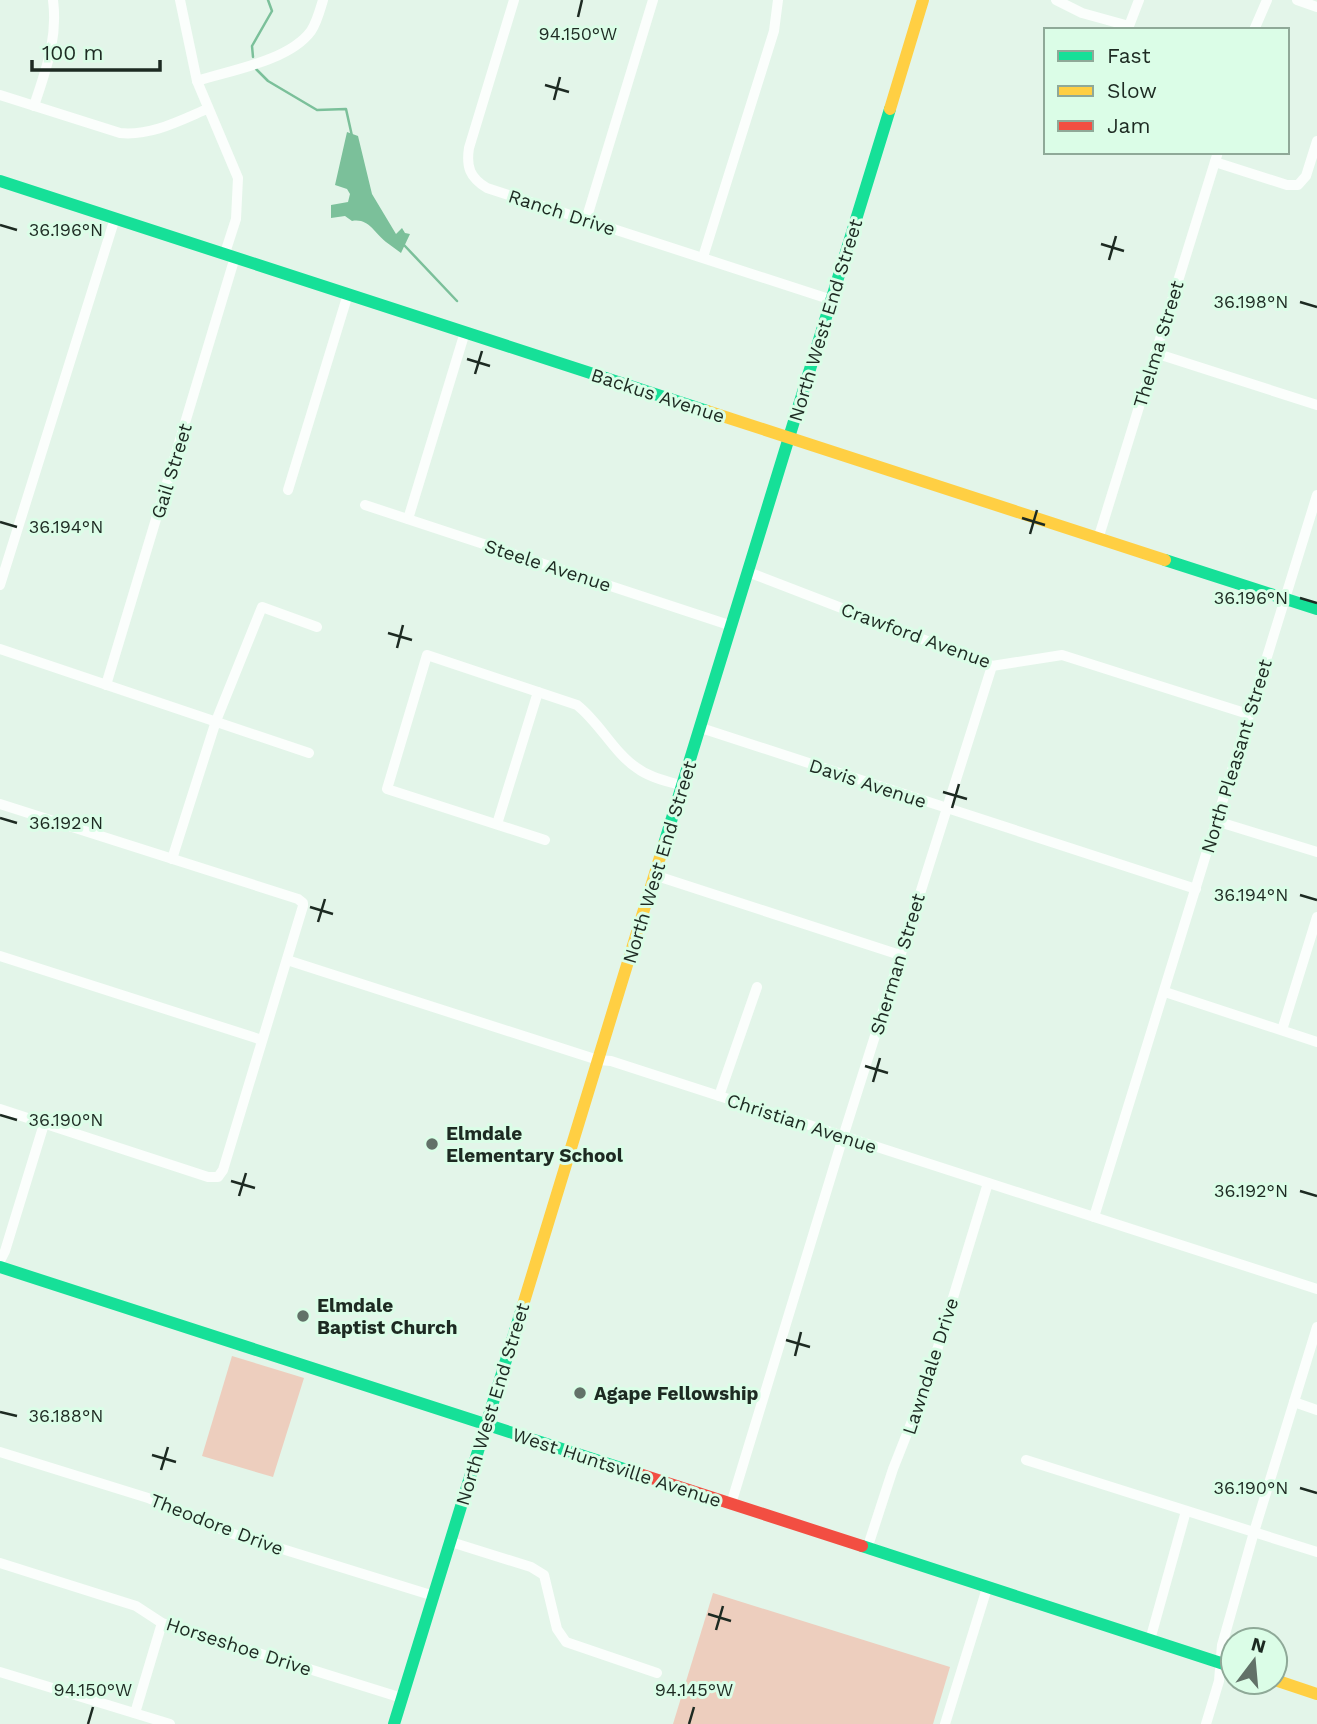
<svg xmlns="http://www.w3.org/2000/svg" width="1317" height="1724" font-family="'Work Sans',sans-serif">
  <rect width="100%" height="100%" fill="#e3f5e9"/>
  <g fill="#edcebe">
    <polygon points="232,1356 304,1378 273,1477 202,1456"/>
    <polygon points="713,1593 950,1667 933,1724 673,1724"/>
  </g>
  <path fill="#7bc09a" d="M347 132 358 136 372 194 396 234 402 228 405 233 410 234 401 253C396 249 391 246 386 242 374 233 369 218 352 221L345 216 331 218V205L348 202 350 194 347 189 335 185Z"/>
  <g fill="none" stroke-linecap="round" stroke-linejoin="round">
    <g stroke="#7bc09a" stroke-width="2.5">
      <polyline points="253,57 252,46 272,11 268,0"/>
      <polyline points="256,69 268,81 317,110 346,109 352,136"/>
      <polyline points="404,245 457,301"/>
    </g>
    <g stroke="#fbfefc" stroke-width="10">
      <polyline points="180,0 197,81 238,178 236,219 225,253"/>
      <path d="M514 0 469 148C466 167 470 178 487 188L832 300"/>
      <polyline points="1056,0 1082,13 1129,26 1139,0"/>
      <polyline points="1297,0 1317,7"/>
      <polyline points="1254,30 1267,0"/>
      <path d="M197 81C231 70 289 61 311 31 317 22 320 10 323 0"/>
      <path d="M0 95 120 133C151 136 179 121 207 109"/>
      <path d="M34 106C46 69 58 39 53 0"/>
      <polyline points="1215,162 1287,185 1298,185 1306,176 1317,141"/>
      <polyline points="586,220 653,0"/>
      <polyline points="703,257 774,31 778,0"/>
      <polyline points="1155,353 1317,405"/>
      <polyline points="288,490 348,294"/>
      <polyline points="365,505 732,626"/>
      <polyline points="408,519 465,332"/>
      <polyline points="1099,536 1218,152"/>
      <polyline points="748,572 992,666 1062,655 1248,714"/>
      <polyline points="0,585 115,218"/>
      <polyline points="0,649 309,753"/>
      <polyline points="106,685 235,257"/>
      <polyline points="701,728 1196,889"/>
      <polyline points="0,804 298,899 303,903 303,906 223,1170 218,1177 208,1177 0,1109"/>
      <polyline points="1216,821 1317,852"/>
      <polyline points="497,824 538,692"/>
      <path d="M545 840 387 789 427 655 577 705C600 723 614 753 637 768 650 778 668 781 683 786"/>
      <polyline points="172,859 216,721 262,607 317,627"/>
      <polyline points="654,875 900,955"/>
      <polyline points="0,956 262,1040"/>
      <polyline points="287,960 598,1060 611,1061 1317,1289"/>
      <polyline points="1165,992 1317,1042"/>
      <polyline points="1282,1030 1317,917"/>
      <polyline points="719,1096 757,987"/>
      <polyline points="1094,1217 1317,495"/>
      <polyline points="0,1261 5,1251 44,1124"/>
      <polyline points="1294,1402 1317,1410"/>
      <polyline points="0,1452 148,1498 227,1532 434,1596"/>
      <polyline points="1026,1460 1317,1552"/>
      <polyline points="731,1504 843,1137 992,666"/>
      <polyline points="451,1542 531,1567 544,1575 557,1629 566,1642 657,1673"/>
      <polyline points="867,1549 893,1469 927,1383 988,1183"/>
      <polyline points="0,1563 136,1606 162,1623 402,1698"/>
      <polyline points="1150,1640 1186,1511"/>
      <polyline points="0,1672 170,1724"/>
      <polyline points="135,1713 162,1623"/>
      <polyline points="945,1724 987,1588"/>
      <polyline points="1206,1724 1219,1681 1222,1645 1254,1532 1317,1327"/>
    </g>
    <g stroke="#16e098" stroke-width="12">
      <polyline points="0,181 707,411"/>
      <polyline points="1165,560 1317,609"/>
      <polyline points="664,844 890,109"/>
      <polyline points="0,1267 630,1471"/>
      <polyline points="862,1546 1233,1667"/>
      <polyline points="394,1724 523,1305"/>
    </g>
    <g stroke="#ffcf43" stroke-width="12">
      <polyline points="890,109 923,0"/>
      <polyline points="707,411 1165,560"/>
      <polyline points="523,1305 664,844"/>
      <polyline points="1275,1680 1317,1694"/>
    </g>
    <polyline stroke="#f24e42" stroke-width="12" points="630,1471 862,1546"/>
  </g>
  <path fill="none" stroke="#1d2a22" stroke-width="2.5" d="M578 17 582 0M545 85 569 92M554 100 560 77M0 225 17 230M1101 244 1124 251M1109 260 1116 236M1300 302 1317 307M467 359 490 366M475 374 482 351M1022 518 1045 525M0 522 17 527M1030 534 1037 510M1300 598 1317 603M388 633 412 640M397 648 403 625M943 792 967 799M952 808 959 784M0 818 17 823M1300 895 1317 900M310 907 333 914M318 922 325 899M865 1066 888 1073M873 1082 880 1058M0 1115 17 1120M231 1181 255 1188M1300 1191 1317 1196M239 1196 246 1173M786 1340 810 1347M795 1356 801 1332M0 1412 17 1416M152 1455 176 1462M161 1470 168 1447M1300 1488 1317 1493M708 1614 731 1621M716 1630 723 1606M88 1724 93 1707M689 1724 694 1707"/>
  <g fill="#627168" stroke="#dbfde7" stroke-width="2.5">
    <circle cx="432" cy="1144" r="7"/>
    <circle cx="303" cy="1316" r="7"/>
    <circle cx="580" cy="1393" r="7"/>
  </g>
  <g text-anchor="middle" stroke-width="6" stroke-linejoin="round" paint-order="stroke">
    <g font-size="19" fill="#1d2a22" stroke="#dbfde7">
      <text transform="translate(562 212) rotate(18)" y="7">Ranch Drive</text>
      <text transform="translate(825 320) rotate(-73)" y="7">North West End Street</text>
      <text transform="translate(1158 344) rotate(-73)" y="7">Thelma Street</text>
      <text transform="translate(658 395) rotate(18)" y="7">Backus Avenue</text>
      <text transform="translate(171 471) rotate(-73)" y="7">Gail Street</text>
      <text transform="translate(548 565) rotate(18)" y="7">Steele Avenue</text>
      <text transform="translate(916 635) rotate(20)" y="7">Crawford Avenue</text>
      <text transform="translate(1236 756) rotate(-73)" y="7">North Pleasant Street</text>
      <text transform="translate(868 783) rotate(18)" y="7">Davis Avenue</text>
      <text transform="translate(659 862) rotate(-73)" y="7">North West End Street</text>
      <text transform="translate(897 964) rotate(-73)" y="7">Sherman Street</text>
      <text transform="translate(802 1123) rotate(18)" y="7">Christian Avenue</text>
      <text transform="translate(930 1366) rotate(-72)" y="7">Lawndale Drive</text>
      <text transform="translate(492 1404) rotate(-73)" y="7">North West End Street</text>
      <text transform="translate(617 1467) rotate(18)" y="7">West Huntsville Avenue</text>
      <text transform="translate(217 1524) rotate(21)" y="7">Theodore Drive</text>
      <text transform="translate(239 1646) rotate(18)" y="7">Horseshoe Drive</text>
    </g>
    <g font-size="19" font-weight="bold" fill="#1d2a22" stroke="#dbfde7" text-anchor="start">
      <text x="446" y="1140">Elmdale<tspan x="446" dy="22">Elementary School</tspan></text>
      <text x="317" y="1312">Elmdale<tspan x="317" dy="22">Baptist Church</tspan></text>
      <text x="594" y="1400">Agape Fellowship</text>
    </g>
  </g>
  <g font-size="18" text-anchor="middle" fill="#1d2a22" stroke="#dbfde7" stroke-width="6" stroke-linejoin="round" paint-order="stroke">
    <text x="578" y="40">94.150°W</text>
    <text x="66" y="236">36.196°N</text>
    <text x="1251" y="308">36.198°N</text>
    <text x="66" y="533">36.194°N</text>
    <text x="1251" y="604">36.196°N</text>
    <text x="66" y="829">36.192°N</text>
    <text x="1251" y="901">36.194°N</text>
    <text x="66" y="1126">36.190°N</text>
    <text x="1251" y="1197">36.192°N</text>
    <text x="66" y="1422">36.188°N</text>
    <text x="1251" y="1494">36.190°N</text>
    <text x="93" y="1696">94.150°W</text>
    <text x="694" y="1696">94.145°W</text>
  </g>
  <rect x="1044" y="28" width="245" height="126" fill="#dbfde7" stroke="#8fa998" stroke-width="2"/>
  <rect x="1058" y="51" width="35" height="10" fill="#16e098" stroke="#8fa998" stroke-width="2"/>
  <text x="1107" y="63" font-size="21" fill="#1d2a22">Fast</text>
  <rect x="1058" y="86" width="35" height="10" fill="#ffcf43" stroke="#8fa998" stroke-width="2"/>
  <text x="1107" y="98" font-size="21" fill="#1d2a22">Slow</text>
  <rect x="1058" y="121" width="35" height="10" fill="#f24e42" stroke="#8fa998" stroke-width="2"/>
  <text x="1107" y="133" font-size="21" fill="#1d2a22">Jam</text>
  <g transform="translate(1254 1661) rotate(16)"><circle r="33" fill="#dbfde7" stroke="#8fa998" stroke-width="2"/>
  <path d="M0-5L12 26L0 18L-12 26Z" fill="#627168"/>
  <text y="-10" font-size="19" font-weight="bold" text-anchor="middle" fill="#1d2a22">N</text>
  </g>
  <path d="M32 60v10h128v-10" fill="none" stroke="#1d2a22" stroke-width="3.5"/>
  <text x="42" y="60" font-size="21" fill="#1d2a22" stroke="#dbfde7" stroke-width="5" paint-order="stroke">100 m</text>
</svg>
